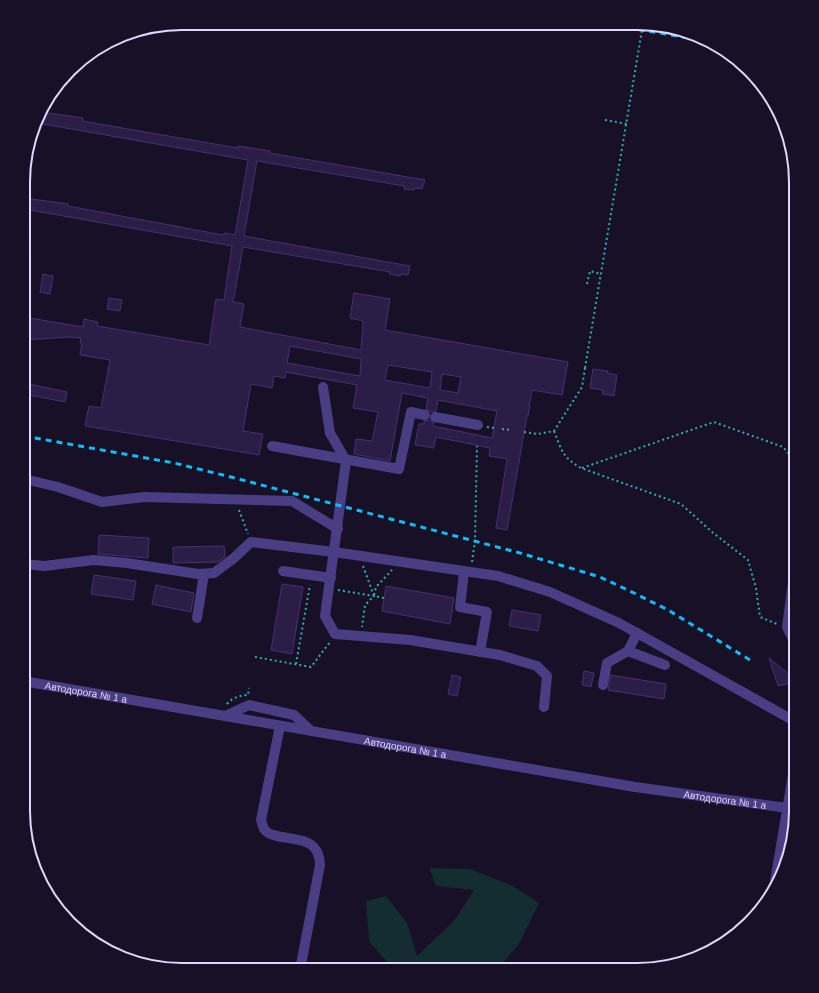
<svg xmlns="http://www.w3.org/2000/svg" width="819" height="993" font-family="Arial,sans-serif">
  <rect width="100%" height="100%" fill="#171026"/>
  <polygon fill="#132d30" points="429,868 470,869 513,886 539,903 519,944 497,970 394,970 369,941 366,901 386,896 407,923 417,956 454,921 474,890 436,886"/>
  <g fill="#2b1d46" stroke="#463072" fill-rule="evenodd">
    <path d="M41 112 83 118 82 121 238 148V146L270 151V153L425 180 422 189 415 188 414 190 404 189V186L257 161 244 236 410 266 408 275 401 274 400 276 389 274 390 272 243 247 233 302 244 304 240 327 361 350 363 321 350 318 354 293 390 299 385 330 568 362 562 395 532 390 529 406H530L528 416H527L507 530 496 528 507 459 489 456 490 448 436 437 434 448 415 445 419 424H424V421L429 420 434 423 433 426 492 438 497 411 438 400 436 411 431 412 426 409 428 398 402 393 390 461 354 454 356 439 372 441 378 412 353 408 357 385 286 372 285 378 274 376 272 388 251 384 243 431 263 434 259 455 85 426 89 406 101 408 110 360 80 355 82 343H80L81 338 69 337 24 340V317L83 327 84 319 98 322 97 326 209 345 216 299 224 300 232 246 24 209V198L68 204V206L223 235 224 233 235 235 248 160 37 123ZM290 346 361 359 360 376 287 363ZM388 365 432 372 430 388 385 380ZM442 374 461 377 458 393 440 390Z"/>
    <polygon points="43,274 53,276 50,294 40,292"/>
    <polygon points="109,298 122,300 120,311 107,309"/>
    <polygon points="593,369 608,371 607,373 617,375 614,396 602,394 603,390 590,388"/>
    <polygon points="24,383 67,392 65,402 24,394"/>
    <polygon points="99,535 149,538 148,558 98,554"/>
    <polygon points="224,546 225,557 218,562 173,563 173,547"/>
    <polygon points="94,575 136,581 133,600 91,594"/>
    <polygon points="282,584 303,587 292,654 271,650"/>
    <polygon points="156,585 194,593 191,612 152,604"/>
    <polygon points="386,586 454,598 450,624 382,611"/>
    <polygon points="512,610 541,615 538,631 509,626"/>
    <polygon points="769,658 796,680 796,682 778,686"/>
    <polygon points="584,671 594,673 591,687 582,685"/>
    <polygon points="452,675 461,677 457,696 448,694"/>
    <polygon points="611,675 666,684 664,699 608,690"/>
  </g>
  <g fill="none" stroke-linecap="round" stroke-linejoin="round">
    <g stroke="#34abb4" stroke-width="2" stroke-dasharray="2 3" stroke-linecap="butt">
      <polyline points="605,120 627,124"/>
      <polyline points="587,284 590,271 601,274"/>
      <polyline points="487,427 494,428"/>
      <polyline points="502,429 512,430"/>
      <path d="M554 431C562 451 562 457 581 468L681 504 712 532 748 560 756 588 760 617 777 624"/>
      <polyline points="524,432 538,434 554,431 582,387 585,368"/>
      <polyline points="582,468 714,422 783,447 796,462"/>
      <polyline points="239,510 248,534"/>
      <polyline points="472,562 475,541 477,446"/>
      <polyline points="363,566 374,596 384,598"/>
      <polyline points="338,590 374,596 365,605 362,627"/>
      <polyline points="374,595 376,587 392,570"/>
      <polyline points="255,657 311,667 330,642"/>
      <polyline points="296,664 310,585"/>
      <path d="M227 704C232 698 240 695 248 695L249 688"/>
    </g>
    <g stroke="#493d83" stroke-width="10">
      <polyline points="323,387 330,433 346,461 325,616 335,634 410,640 500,655 537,666 547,676 544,707"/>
      <polyline points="435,417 478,425"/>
      <polyline points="272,446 399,469 411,412 425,415"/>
      <polyline points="24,479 58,487 102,502 144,497 292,501 338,529"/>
      <polyline points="24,564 44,566 94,560 127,563 198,574 214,573 234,558 251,542 334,552 498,576 550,592 619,623 796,722"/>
      <polyline points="283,571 331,578"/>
      <polyline points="464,572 460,607 487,612 480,652"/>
      <polyline points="197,618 204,574"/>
      <polyline points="796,645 787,627 796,561"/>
      <polyline points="628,651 665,665"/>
      <path id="s1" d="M23 681 635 787 787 808"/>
      <polyline points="603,685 607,663 628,651 637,633"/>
      <polyline points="225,716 249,705 294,715 311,731"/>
      <path d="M280 726 261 820C262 823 263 827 264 829 267 834 273 835 277 836 300 841 319 838 320 865L300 970"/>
      <polyline points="773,893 796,757"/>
    </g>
    <g stroke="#0abff6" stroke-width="3" stroke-dasharray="6 5" stroke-linecap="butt">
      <polyline points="606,24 701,40"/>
      <polyline points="24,436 174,463 231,477 520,553 600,577 634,593 668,610 750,660"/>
    </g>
    <polyline stroke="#34abb4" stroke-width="2" stroke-dasharray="2 3" stroke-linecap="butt" points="585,368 643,24"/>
  </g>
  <g text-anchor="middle" stroke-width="4" stroke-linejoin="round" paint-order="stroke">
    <g font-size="10" fill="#e0d7fe" stroke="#171026">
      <text dy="4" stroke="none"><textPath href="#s1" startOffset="64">Автодорога № 1 а</textPath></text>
      <text dy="4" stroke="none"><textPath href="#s1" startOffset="388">Автодорога № 1 а</textPath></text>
      <text dy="4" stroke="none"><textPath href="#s1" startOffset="712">Автодорога № 1 а</textPath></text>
    </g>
  </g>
  <path d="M0 0H819V993H0ZM182 30H637A152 152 0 0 1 789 182V811A152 152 0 0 1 637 963H182A152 152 0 0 1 30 811V182A152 152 0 0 1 182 30Z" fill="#171026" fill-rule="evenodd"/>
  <path fill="none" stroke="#e0d7fe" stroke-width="2" d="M182 30H637A152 152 0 0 1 789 182V811A152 152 0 0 1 637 963H182A152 152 0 0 1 30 811V182A152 152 0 0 1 182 30Z"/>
</svg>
